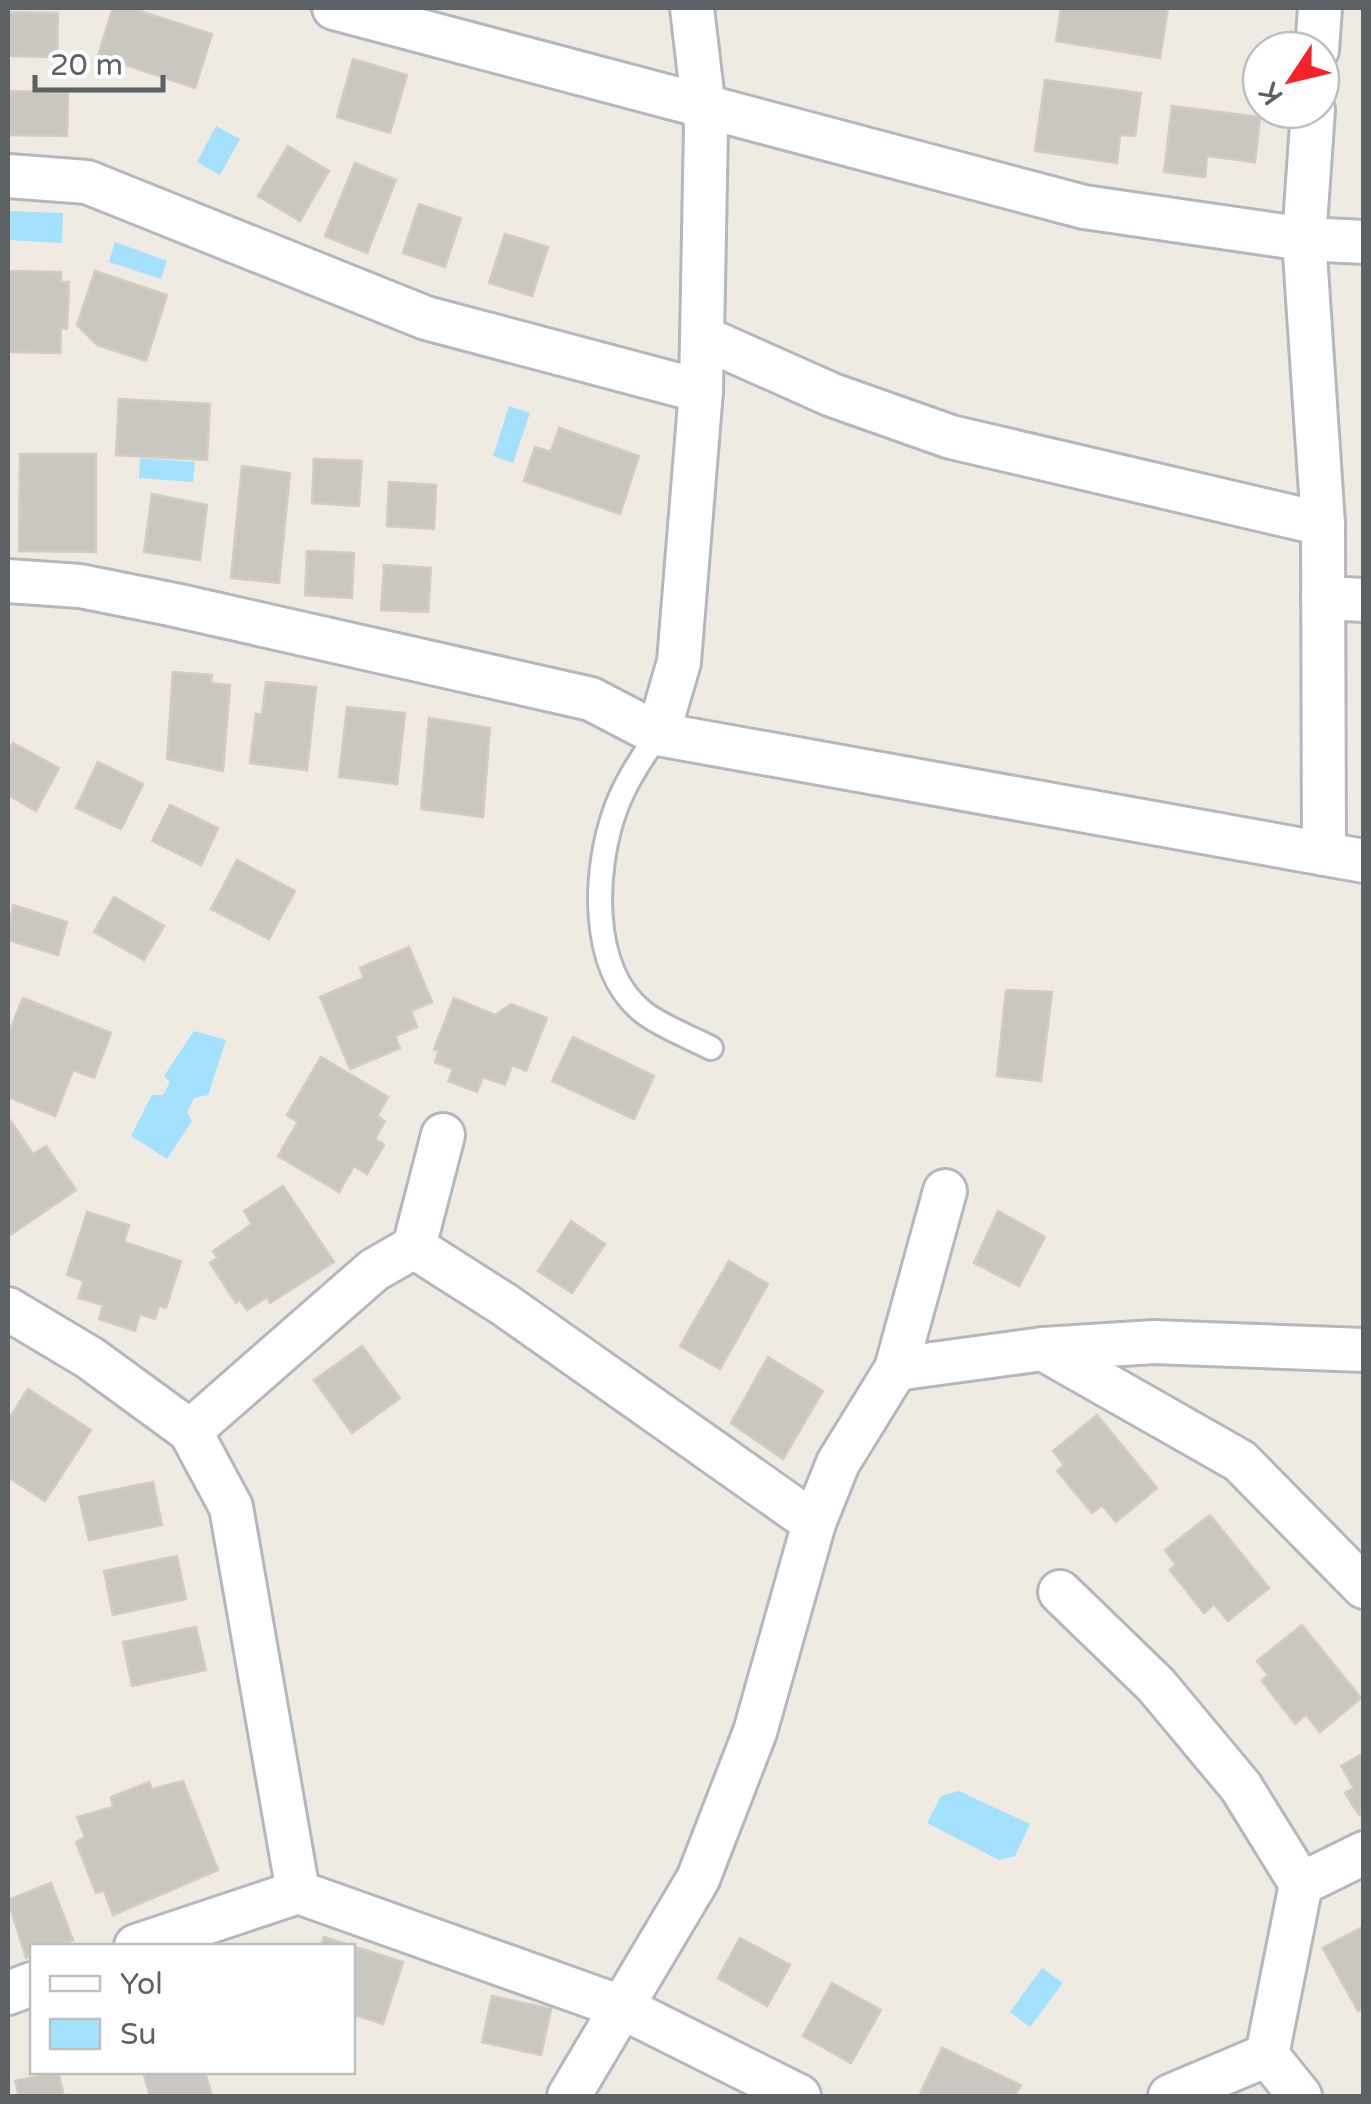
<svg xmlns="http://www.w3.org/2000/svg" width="1371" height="2104" font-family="'Varela Round',sans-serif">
  <rect width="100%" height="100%" fill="#efebe3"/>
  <g fill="#a3e1ff">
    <polygon points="216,126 240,139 220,175 197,162"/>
    <polygon points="8,211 63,213 62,243 8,240"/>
    <polygon points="115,242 167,261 161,279 109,262"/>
    <polygon points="509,406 530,413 513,463 493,456"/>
    <polygon points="140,458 195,462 193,482 139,478"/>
    <polygon points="194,1031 226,1040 208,1095 194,1098 187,1112 192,1121 167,1159 131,1136 152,1095 163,1095 170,1082 164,1076"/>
    <polygon points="959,1791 1030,1824 1015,1856 999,1860 927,1823 941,1796"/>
    <polygon points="1042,1968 1063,1983 1030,2027 1010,2012"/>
  </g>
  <g fill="#cac6c0" stroke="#d4ccc1" stroke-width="2.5">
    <polygon points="113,8 130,8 212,34 195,88 98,56"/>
    <polygon points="1061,8 1168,8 1160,58 1056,41"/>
    <polygon points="8,12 58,13 57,57 8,56"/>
    <polygon points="353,59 407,75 390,133 337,117"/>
    <polygon points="1045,80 1141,93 1135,136 1120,135 1117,163 1035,151"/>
    <polygon points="8,91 68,93 67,136 8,135"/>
    <polygon points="1172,106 1260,117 1255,162 1207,156 1205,177 1164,172"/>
    <polygon points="288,146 329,171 300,221 258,196"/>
    <polygon points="355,163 396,180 367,253 325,236"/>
    <polygon points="419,204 461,218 445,267 403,253"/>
    <polygon points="505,234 548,247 532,296 489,283"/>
    <polygon points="8,271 61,272 61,282 69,282 67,329 61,328 60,353 8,352"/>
    <polygon points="95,271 167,295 146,361 97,345 77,325"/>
    <polygon points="119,399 210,404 207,460 116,455"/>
    <polygon points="559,428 639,456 620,514 524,481 535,447 551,452"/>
    <polygon points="20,454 96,454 96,552 19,551"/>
    <polygon points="314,459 362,461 359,506 312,503"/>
    <polygon points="242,466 290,473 279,583 231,578"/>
    <polygon points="389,482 436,485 434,529 387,526"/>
    <polygon points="152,494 207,505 200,560 144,552"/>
    <polygon points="307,551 354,553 352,598 305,595"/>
    <polygon points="384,565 431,568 428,612 381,610"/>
    <polygon points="173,672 212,675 211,683 230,685 223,771 167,759"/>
    <polygon points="266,682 316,687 307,770 250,763 256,714 262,715"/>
    <polygon points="347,707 405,713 397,784 339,777"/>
    <polygon points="429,718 490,728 483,817 421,809"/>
    <polygon points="13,743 59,768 36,811 8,795 8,754"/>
    <polygon points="98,762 143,784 121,829 76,808"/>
    <polygon points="170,805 218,828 201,865 152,841"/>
    <polygon points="237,860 295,891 269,939 211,909"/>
    <polygon points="114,897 164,926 144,960 94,932"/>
    <polygon points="13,905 67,922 58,955 8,940"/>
    <polygon points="409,947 432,1002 411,1011 417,1027 395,1036 400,1048 350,1069 320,997 364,978 360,968"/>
    <polygon points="1006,990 1052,992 1041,1081 997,1076"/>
    <polygon points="23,998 111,1033 94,1078 73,1070 55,1116 8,1097 8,1035"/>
    <polygon points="454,998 495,1015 511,1004 547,1018 526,1071 512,1065 505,1085 483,1077 477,1092 448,1081 453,1069 435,1062 439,1051 434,1049"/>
    <polygon points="573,1037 654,1076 634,1119 552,1081"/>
    <polygon points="321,1057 388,1097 377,1116 385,1121 375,1139 384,1145 367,1174 354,1166 339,1192 278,1156 298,1122 287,1115"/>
    <polygon points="8,1117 33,1154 46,1146 76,1190 9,1236"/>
    <polygon points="283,1186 334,1262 270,1303 267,1297 247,1310 240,1300 236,1303 210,1263 218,1258 213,1251 252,1224 244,1211"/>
    <polygon points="998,1211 1045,1237 1019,1286 974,1263"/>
    <polygon points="87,1212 129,1225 124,1242 181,1261 166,1308 159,1306 155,1319 140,1314 135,1331 99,1319 103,1305 78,1298 84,1281 67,1275"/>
    <polygon points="571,1221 605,1244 572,1293 538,1271"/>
    <polygon points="729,1261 768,1284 720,1369 680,1346"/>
    <polygon points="362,1346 400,1398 352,1433 314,1380"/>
    <polygon points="768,1357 823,1391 783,1459 731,1423"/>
    <polygon points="28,1389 91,1430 45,1501 8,1477 8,1420"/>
    <polygon points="1097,1415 1157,1488 1116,1522 1102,1505 1092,1513 1057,1471 1064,1465 1053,1451"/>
    <polygon points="153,1482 162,1525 89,1540 79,1497"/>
    <polygon points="1210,1515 1269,1588 1228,1621 1214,1604 1204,1613 1170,1570 1176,1565 1165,1550"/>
    <polygon points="177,1556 186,1599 113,1615 104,1571"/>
    <polygon points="1302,1625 1361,1698 1320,1732 1306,1715 1295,1724 1262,1681 1268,1675 1257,1661"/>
    <polygon points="196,1627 206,1670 132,1686 123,1642"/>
    <polygon points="1364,1753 1364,1812 1359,1815 1345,1793 1354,1788 1341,1766"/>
    <polygon points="183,1781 218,1870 113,1915 104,1891 96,1893 76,1842 85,1837 77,1817 113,1807 111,1797 149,1782 152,1789"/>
    <polygon points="51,1883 73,1940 57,1946 32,1946 32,1956 26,1958 8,1900"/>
    <polygon points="1364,1926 1364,2008 1358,2011 1323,1948"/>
    <polygon points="324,1937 403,1962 383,2024 352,2014 352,1946 321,1946"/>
    <polygon points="740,1938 790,1965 767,2006 718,1978"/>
    <polygon points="832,1983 881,2010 851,2063 803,2036"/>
    <polygon points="492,1996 551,2009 541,2055 482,2042"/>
    <polygon points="942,2048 1021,2085 1015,2096 919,2096"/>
    <polygon points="58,2072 64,2096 19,2096 15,2081"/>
    <polygon points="143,2072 205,2072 212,2096 150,2096"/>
  </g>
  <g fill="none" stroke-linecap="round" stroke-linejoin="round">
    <g stroke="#b4b7bb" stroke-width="28">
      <path id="lane" d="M658 734C642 758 626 781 616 808 594 867 588 968 643 1012 662 1027 690 1037 711 1048"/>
    </g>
    <g stroke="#b4b7bb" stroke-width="48">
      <g id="street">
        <polyline points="334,8 1084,207 1304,239 1364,242"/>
        <polyline points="1317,50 1320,8"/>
        <polyline points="1313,110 1304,239 1323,524 1324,854"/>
        <polyline points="8,176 87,182 426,318 701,391"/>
        <polyline points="702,337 832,395 951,437 1323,524"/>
        <polyline points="8,581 80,586 175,605 591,699 658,734 1364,861"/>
        <polyline points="1323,598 1364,600"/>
        <polyline points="658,734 679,662 701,391 706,127 692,8"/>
        <polyline points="945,1191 896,1369 1043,1349 1154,1342 1364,1350"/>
        <polyline points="414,1247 443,1135"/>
        <polyline points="8,1309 90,1358 190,1431 231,1507 298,1892"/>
        <polyline points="1043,1349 1240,1461 1364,1587"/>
        <polyline points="190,1431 374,1270 414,1247 505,1305 814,1523"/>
        <polyline points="1060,1592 1156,1685 1241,1787 1301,1884"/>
        <polyline points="136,1946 298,1892 621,2007 799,2096"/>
        <polyline points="8,1993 32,1984"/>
        <polyline points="1267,2055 1300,2096"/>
        <polyline points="569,2096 698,1879 755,1732 814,1523 838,1463 896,1369"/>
        <polyline points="1170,2096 1267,2055 1301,1884 1364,1853"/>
      </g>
    </g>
    <use href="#lane" stroke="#fff" stroke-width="22"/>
    <use href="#street" stroke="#fff" stroke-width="42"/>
  </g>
  <rect width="1371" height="2104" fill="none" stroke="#5b6165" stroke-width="20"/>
  <rect x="30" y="1944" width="325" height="130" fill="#ffffff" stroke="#bdc0c1" stroke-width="2.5"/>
  <rect x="50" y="1976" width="50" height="15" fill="#ffffff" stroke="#bdc0c1" stroke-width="2.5"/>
  <text x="120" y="1994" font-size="30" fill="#5b6165">Yol</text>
  <rect x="50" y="2019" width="50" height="30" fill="#a3e1ff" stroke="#bdc0c1" stroke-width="2.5"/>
  <text x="120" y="2044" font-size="30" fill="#5b6165">Su</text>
  <g transform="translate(1291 80) rotate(235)"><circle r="48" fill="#ffffff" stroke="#bdc0c1" stroke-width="2.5"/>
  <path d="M0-8L18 38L0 25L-18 38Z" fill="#f6222a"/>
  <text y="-15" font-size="28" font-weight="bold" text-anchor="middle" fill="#5b6165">K</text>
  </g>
  <path d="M35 75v15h128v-15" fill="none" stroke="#5b6165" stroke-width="5"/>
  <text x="50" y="75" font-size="30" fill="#5b6165" stroke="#ffffff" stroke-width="8" paint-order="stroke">20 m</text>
</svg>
